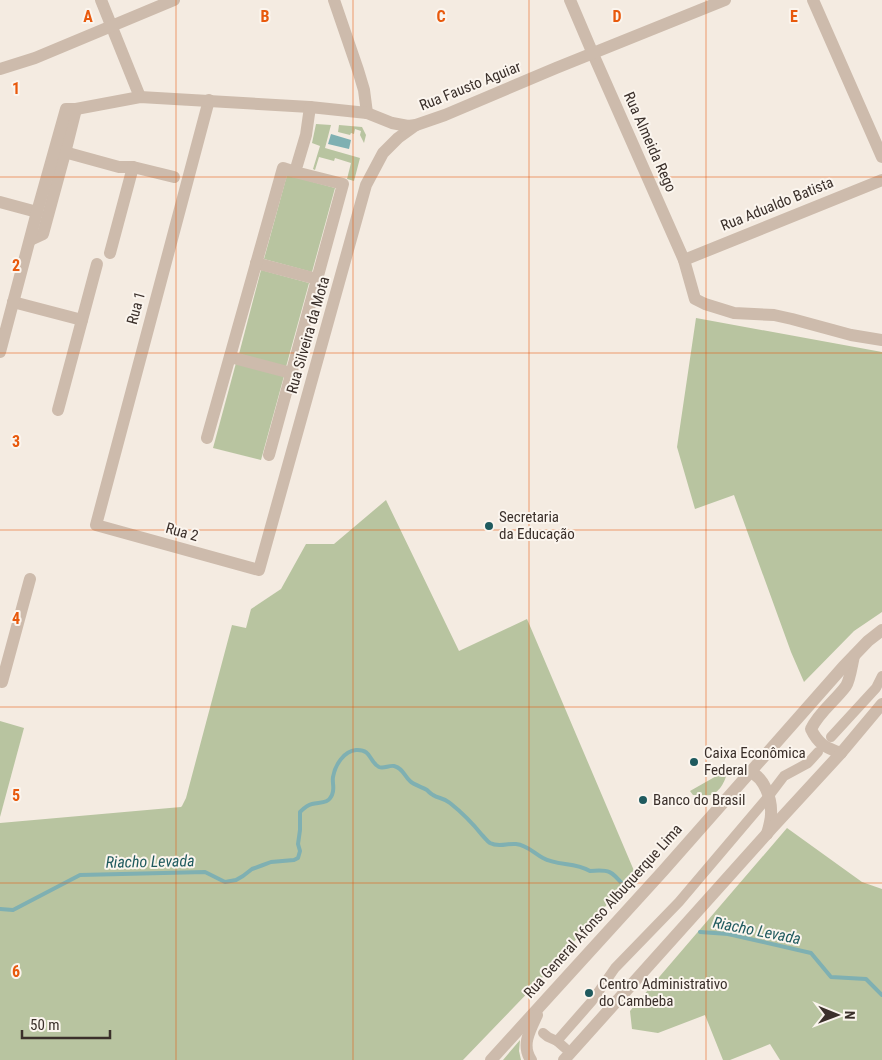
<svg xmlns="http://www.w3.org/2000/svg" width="882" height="1060" font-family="'Roboto Condensed',sans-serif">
  <rect width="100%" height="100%" fill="#f4ebe1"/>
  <g fill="#b8c4a0">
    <polygon points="316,124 331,125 325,148 360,158 354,181 347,179 351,163 335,158 334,161 319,157 315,170 313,169 320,146 312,143"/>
    <polygon points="339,125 362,127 366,135 364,143 360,135 361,131 355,129 354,134 351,133 350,135 338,132"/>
    <polygon points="287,175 335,188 312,272 264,259"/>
    <polygon points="261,270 309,283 286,367 239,354"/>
    <polygon points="696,318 882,352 882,612 854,631 804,682 791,652 734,495 695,509 677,447"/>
    <polygon points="236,363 284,376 261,460 213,448"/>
    <polygon points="386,500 459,651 527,619 635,873 541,979 463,1060 0,1060 0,823 181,807 182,806 186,798 232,625 246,628 251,609 281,589 306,544 334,544"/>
    <polygon points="0,721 24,728 0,817"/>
    <path d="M727 770C727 779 720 792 711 795 706 796 699 795 693 795L690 791Z"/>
    <polygon points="787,828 862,882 882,889 882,1060 780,1060 770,1044 730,1060 723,1060 705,1015 658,1033 632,1029 630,1011"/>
    <polygon points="520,1040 519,1051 521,1060 503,1060"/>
  </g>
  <polygon fill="#7fb0b2" points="331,134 351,140 349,149 328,144"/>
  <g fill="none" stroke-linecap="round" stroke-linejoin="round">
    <g stroke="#7fb0b2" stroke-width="4">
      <path d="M0 909 13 910 80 875 205 872 225 882 236 880 243 876 252 869 263 865 271 862 294 860 298 858 300 851 298 844 300 830V812C304 808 307 805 312 804 321 802 328 804 332 795 335 789 332 783 333 777 335 765 344 751 356 750 372 749 369 762 379 767 384 769 389 765 394 766 403 768 404 776 410 781 414 785 422 787 427 790 429 792 431 794 433 795 439 799 443 797 450 803 460 811 474 825 482 835 485 838 487 841 490 843 499 848 507 843 516 844 527 845 534 853 543 858 557 866 575 862 590 871 609 869 612 871 624 886"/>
      <polyline points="700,932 728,934 811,953 831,977 866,979 882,995"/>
    </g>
    <g stroke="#cdbbac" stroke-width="10">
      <polyline points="831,737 876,688 882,676"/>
      <polyline points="543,1033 548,1037 557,1041"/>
      <polyline points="565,1048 557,1041 592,1001 615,968 679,902 768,797 784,776 808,763 818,752"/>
    </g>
    <g stroke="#cdbbac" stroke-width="12">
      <polyline points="101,0 140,97"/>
      <polyline points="334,0 358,70 364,90 367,113"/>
      <polyline points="570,0 593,54 684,260 695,299 705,304 734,313 774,315 792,319 851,335 882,340"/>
      <polyline points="813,0 882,157"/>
      <polyline points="0,69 35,58 174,0"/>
      <polyline points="209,100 96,525 259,570 366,185 383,153 398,138 416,125"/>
      <polyline points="57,150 119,167 133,167 174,177"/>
      <polyline points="0,202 37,212"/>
      <polyline points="30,240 43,234 65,153 76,109"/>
      <polyline points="110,253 133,167"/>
      <polyline points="684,260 882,180"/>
      <polyline points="256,263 317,279"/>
      <polyline points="13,302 82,320"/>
      <polyline points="0,352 37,212 66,109 76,109 140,97 310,107 367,113 392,123 408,126 416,125 445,115 556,68 725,0"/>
      <polyline points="230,357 291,373"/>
      <polyline points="58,410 97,264"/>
      <polyline points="207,438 283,168 295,172"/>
      <polyline points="269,455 343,184 295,172 306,135 310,107"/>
      <polyline points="2,682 30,579"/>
      <path d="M841 753C826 748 818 744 811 729 819 712 835 701 846 686 850 680 852 664 854 656"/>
      <path d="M750 772C764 777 772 799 771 814 771 820 769 827 767 834"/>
      <polyline points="491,1060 663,871 843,667 868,641 882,630"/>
      <path d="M531 1060C521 1045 530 1030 537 1015"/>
      <polyline points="564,1060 772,828 841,753 882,704"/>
    </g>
  </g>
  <path fill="none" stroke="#e8590c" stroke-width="1" stroke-opacity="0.55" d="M176 0V1060M353 0V1060M529 0V1060M706 0V1060M0 177H882M0 353H882M0 530H882M0 707H882M0 883H882"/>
  <g fill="#1f5a5e" stroke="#fbf5ee" stroke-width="2">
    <circle cx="489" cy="526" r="5"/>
    <circle cx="694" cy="762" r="5"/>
    <circle cx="643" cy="800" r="5"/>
    <circle cx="589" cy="993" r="5"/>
  </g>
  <g text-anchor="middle" stroke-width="4" stroke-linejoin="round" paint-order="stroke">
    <g font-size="15" fill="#3b302b" stroke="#fbf5ee">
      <text transform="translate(470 86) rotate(-22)" y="5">Rua Fausto Aguiar</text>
      <text transform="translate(650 142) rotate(66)" y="5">Rua Almeida Rego</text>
      <text transform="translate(777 204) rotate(-22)" y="5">Rua Adualdo Batista</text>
      <text transform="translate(136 308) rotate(-75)" y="5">Rua 1</text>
      <text transform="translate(308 335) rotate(-74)" y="5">Rua Silveira da Mota</text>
      <text transform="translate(182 532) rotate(16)" y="5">Rua 2</text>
      <text transform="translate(603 911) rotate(-48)" y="5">Rua General Afonso Albuquerque Lima</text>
    </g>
    <g font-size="15" fill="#3b302b" stroke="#fbf5ee" text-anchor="start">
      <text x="499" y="522">Secretaria<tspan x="499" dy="17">da Educação</tspan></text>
      <text x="704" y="758">Caixa Econômica<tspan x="704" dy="17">Federal</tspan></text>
      <text x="653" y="805">Banco do Brasil</text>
      <text x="599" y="989">Centro Administrativo<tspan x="599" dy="17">do Cambeba</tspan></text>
    </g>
    <g font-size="16" font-style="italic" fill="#1f5a5e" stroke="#fbf5ee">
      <text transform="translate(150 861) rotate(-1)" y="6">Riacho Levada</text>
      <text transform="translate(757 930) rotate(11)" y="6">Riacho Levada</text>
    </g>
  </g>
  <g font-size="16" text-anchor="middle" font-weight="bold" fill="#e8590c" stroke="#fbf5ee" stroke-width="4" stroke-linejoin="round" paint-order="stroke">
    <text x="88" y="22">A</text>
    <text x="265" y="22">B</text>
    <text x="441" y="22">C</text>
    <text x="617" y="22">D</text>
    <text x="794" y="22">E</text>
    <text x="16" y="94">1</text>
    <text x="16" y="271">2</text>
    <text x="16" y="447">3</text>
    <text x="16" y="624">4</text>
    <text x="16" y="801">5</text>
    <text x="16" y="977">6</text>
  </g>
  <g transform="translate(837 1015) rotate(91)" stroke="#fbf5ee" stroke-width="4" paint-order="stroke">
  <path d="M0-4L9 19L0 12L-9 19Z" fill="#3b302b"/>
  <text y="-8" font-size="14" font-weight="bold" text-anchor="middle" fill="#3b302b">N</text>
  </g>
  <path d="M22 1030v8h88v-8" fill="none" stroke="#3b302b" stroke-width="2.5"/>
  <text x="30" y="1030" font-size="15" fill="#3b302b" stroke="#fbf5ee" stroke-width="4" paint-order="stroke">50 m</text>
</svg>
